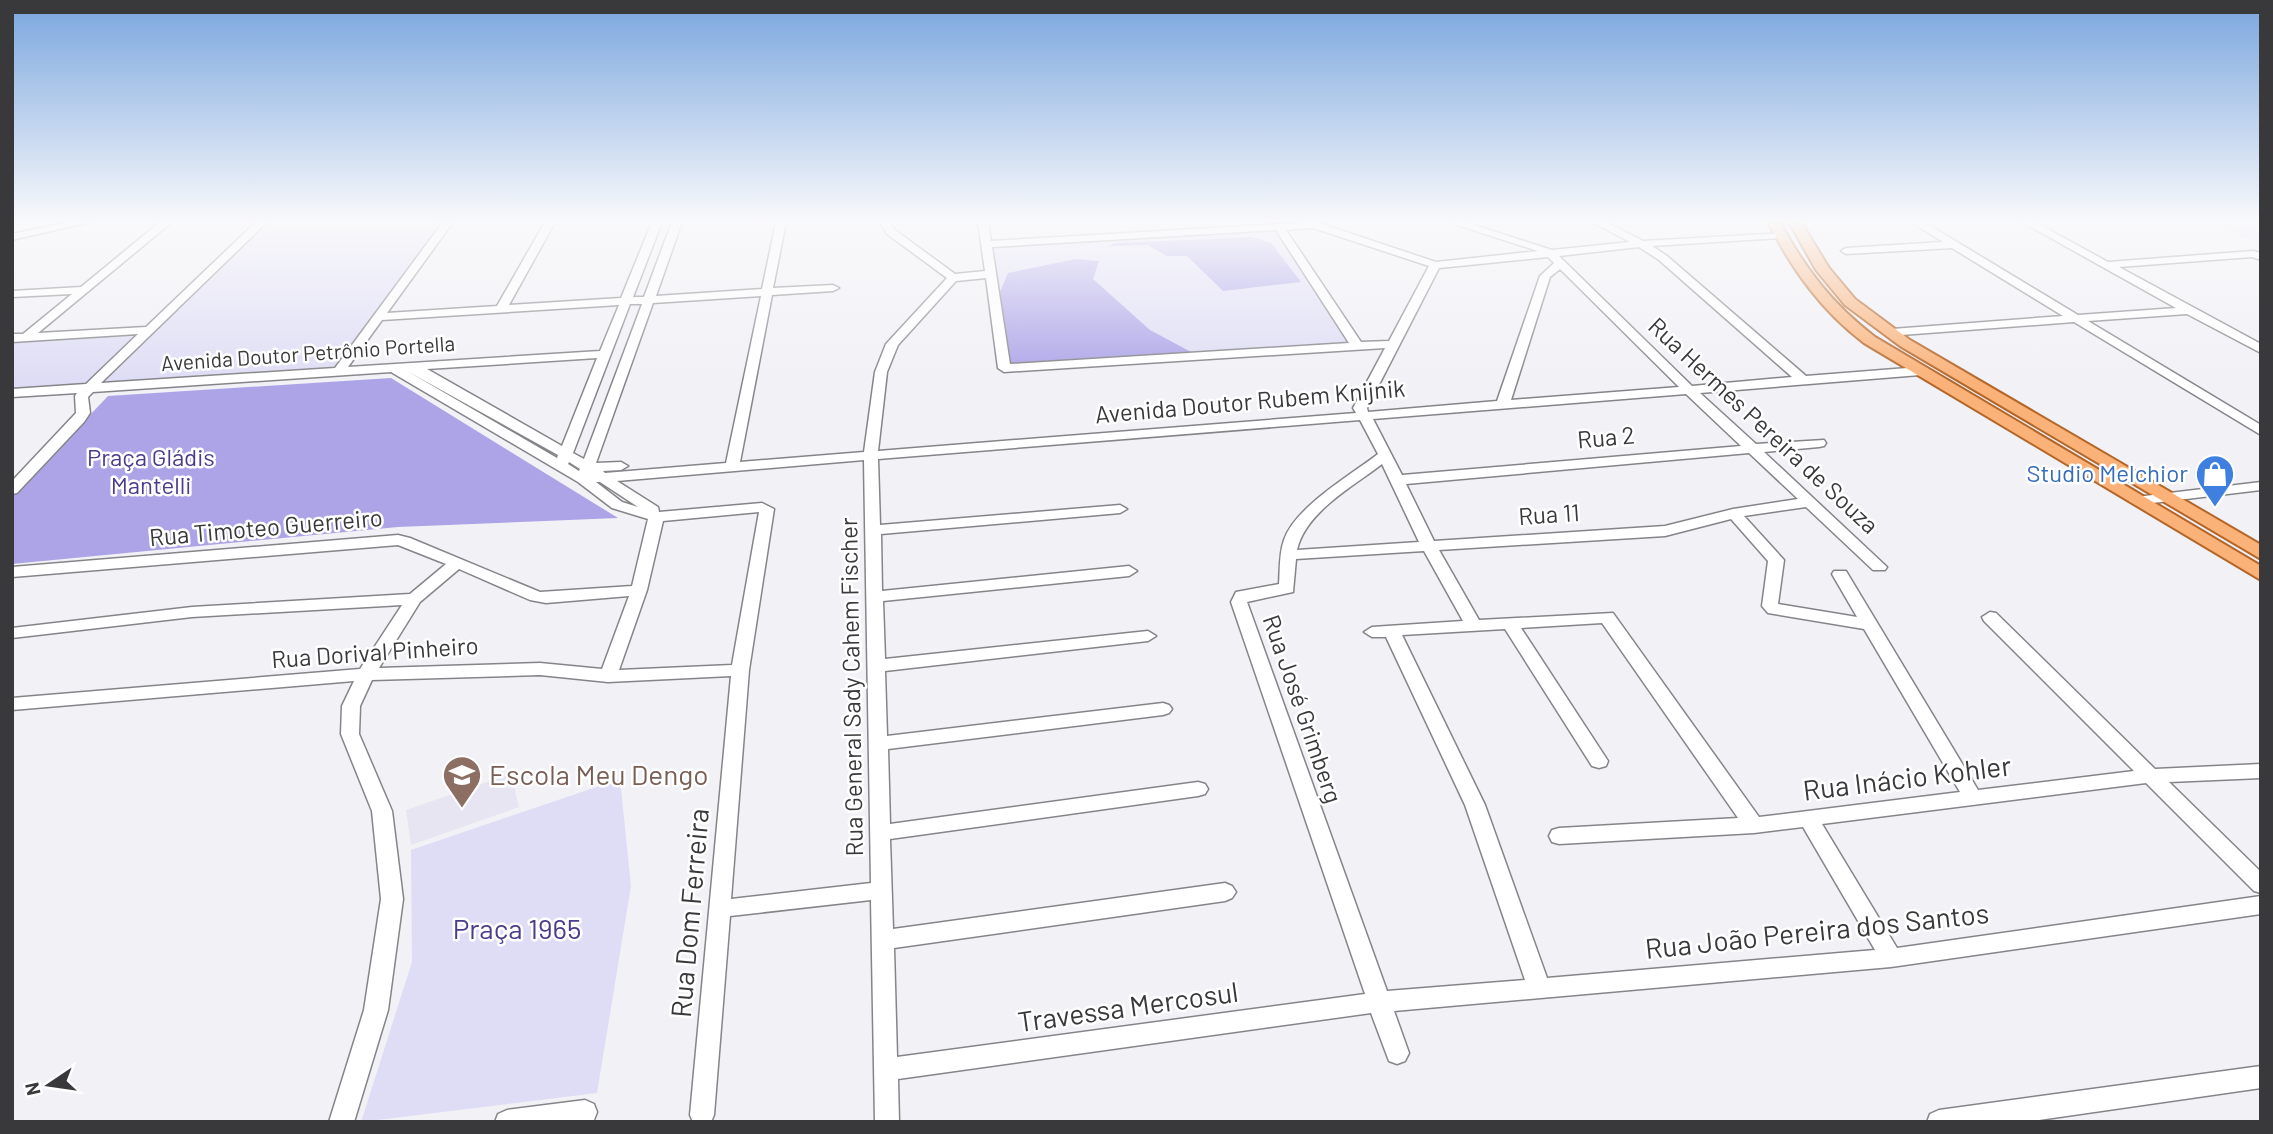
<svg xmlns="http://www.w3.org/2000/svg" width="2273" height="1134" font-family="Barlow,sans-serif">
  <rect width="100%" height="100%" fill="#f1f1f6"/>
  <polygon fill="#e6e5f1" points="511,774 519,807 411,845 406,810"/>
  <g fill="#dfddf5">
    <polygon points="268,222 443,222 336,368 102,384"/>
    <polygon points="2211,222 2261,222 2261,245"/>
    <polygon points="1277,230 1348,343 1011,364 992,247"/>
    <polygon points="140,333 84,386 12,391 12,341"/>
    <polygon points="620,779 631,886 597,1093 361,1122 412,962 411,850"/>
  </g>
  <g fill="#ada4e8">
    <polygon points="1252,237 1271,243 1301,282 1223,291 1187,256 1167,256 1148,245 1107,246 1116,243"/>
    <polygon points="1076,259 1099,261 1093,279 1150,330 1193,353 1011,364 1000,292 1008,273"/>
    <polygon points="391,378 618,518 398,527 12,564 12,497 108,396"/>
  </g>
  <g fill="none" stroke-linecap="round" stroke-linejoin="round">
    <g stroke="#858589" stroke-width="3">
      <g id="minor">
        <polygon points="69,222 90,222 12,240 12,234"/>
        <path d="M160 222H172L38 333 146 327 256 222H267L101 383 335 368 443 222H453L387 313 497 306 545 222H555L509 305 621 298 652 222H662L633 297H644L672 222H682L656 296 762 289 776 222H786L773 288 833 285 839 288 833 291 772 295 740 462 864 452 875 372 886 344 947 278 887 234 880 222H890L895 230 955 274 985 271 978 222H988L991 241 1316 222 1436 262 1538 251 1448 222H1465L1552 250 1630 242 1592 222H1606L1643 241 1785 233V237L1781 238 1652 246 1667 256 1806 376 1920 367 1926 371 1920 375 1700 393 1756 444 1824 440 1826 443 1824 446 1819 447 1764 452 1887 567 1885 570H1873L1806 507 1744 516 1784 560 1778 604 1857 617 1832 574 1834 571H1846L1978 790 2134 771 1984 621 1982 617 1990 612 1996 613 2155 769 2261 764V778L2169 782 2261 872V893L2254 891 2146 783 1822 824 1897 948 2261 896V914L1891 967 1394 1011 1409 1053 1405 1061 1397 1064 1389 1061 1371 1013 898 1079 899 1122H875L871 900 730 916 714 1115 711 1122H693L690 1115 731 676 608 682 540 675 372 680 360 706 359 734 392 811 403 899 388 1010 354 1122H329L364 1010 381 899 372 811 341 734 342 706 354 681 12 710V698L360 669 402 605 192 617 12 638V628L192 607 410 594 446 564 398 545 12 577V567L398 535 410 538 540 592 632 586 648 519 612 508 578 482 391 372 93 392 88 397 90 413 84 422 17 493 12 494V481L76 413 75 396 77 393 12 397V389L86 384 138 334 12 342V334H23L72 294 12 297V291L81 287ZM1313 228 1429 266 1389 341 1361 342 1286 230ZM1276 230 1349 343 1010 364 992 247ZM1639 247 1659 260 1792 377 1692 386 1559 256ZM1548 257 1554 263 1540 276 1497 401 1368 412 1367 408 1439 268ZM1560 269 1678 386 1679 387 1511 400 1550 277ZM986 278 998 368 1004 372 1385 348 1353 408 1356 413 878 451 887 372 898 345 956 281ZM761 296 726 463 605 473 603 471 621 470 628 466 621 462 596 463 653 303ZM630 304H642L584 459 573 453ZM619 305 600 351 348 367 382 320ZM597 358 562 446 427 369ZM407 371 558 455 557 458ZM1686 394 1741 446 1402 475 1373 419ZM1360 420 1378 454C1351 475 1295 507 1284 540 1279 554 1280 570 1279 584L1236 592 1231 602 1365 994 897 1057 894 948 1225 901 1232 898 1236 892 1232 886 1225 883 893 929 890 839 1198 796 1205 794 1208 789 1205 784 1198 782 890 824 888 749 1163 715 1169 713 1172 709 1169 705 1163 703 887 736 885 671 1148 641 1156 636 1148 631 885 659 883 601 1129 576 1137 571 1129 566 882 591 881 534 1120 513 1127 509 1120 505 880 525 878 459ZM1749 453 1798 499 1733 509 1665 526 1434 541 1406 484ZM864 460 871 883 731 899 749 670 774 509 762 503 659 512 658 507 617 481ZM569 462 580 469 579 471 568 464ZM1382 464 1419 542 1297 550C1305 512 1354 486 1382 464ZM596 482H600L638 507 622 502ZM759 512 732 665 619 670 647 590 663 521ZM1731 519 1768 561 1762 606 1768 613 1864 629 1960 792 1759 817 1613 613 1479 620 1439 550 1665 536ZM1424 551 1463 621 1372 627 1364 632 1372 637H1386L1465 805 1525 980 1387 991 1247 602 1293 592 1296 559ZM459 569 530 600 546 603 629 596 602 669 540 663 379 668 420 602ZM1602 623 1738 818 1559 828 1552 830 1549 836 1552 842 1559 844 1754 833 1803 827 1875 950 1547 978 1485 805 1402 635 1505 629 1592 766 1599 768 1606 766 1608 761 1521 628Z"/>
        <polygon points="1911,222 1924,222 2078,315 2176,308 2022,222 2035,222 2108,262 2253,251 2261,253 2261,260 2252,257 2119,267 2261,344 2261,353 2187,314 2088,321 2261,425 2261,435 2074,322 1888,336 1888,330 1892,329 2063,316 1952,248 1846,254 1841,251 1846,248 1943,242"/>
        <polygon points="2261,482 2261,490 2136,505 2129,501 2136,497"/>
        <polygon points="2261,1066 2261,1088 2025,1122 1927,1122 1930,1114 1939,1110"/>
        <polygon points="585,1100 594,1104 597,1112 594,1120 590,1122 495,1122 498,1114 507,1110"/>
      </g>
    </g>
    <g stroke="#b46629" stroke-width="4">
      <g id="major">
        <path d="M1768 222H1780C1805 269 1833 305 1875 337L2261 566V580L1864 343C1821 310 1793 271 1768 222Z"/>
        <polygon points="1789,222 1801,222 1829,268 1855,299 1910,340 2261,545 2261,559 1900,346 1845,305 1816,270"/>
      </g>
    </g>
    <use href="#minor" fill="#fff" fill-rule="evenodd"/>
    <use href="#major" fill="#fab279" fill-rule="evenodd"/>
  </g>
  <linearGradient id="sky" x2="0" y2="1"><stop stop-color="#79a6de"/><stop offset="0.58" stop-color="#f9f9fb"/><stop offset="1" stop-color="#f9f9fb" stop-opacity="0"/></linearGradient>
  <rect width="2273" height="381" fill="url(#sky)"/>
  <defs>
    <g id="shop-pin" transform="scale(2.0125)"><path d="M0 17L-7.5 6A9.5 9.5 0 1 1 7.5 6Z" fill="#3f7fe0" stroke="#fff"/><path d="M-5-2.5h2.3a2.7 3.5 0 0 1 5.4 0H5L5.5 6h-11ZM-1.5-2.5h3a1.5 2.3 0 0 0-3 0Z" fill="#fff"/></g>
    <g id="school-pin" transform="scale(2.0125)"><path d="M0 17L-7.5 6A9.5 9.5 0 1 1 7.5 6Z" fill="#8d6e63" stroke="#fff"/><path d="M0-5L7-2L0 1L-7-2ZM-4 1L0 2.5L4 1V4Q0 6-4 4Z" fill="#fff"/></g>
  </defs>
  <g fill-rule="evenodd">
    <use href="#shop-pin" x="2215" y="474"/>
    <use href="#school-pin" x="462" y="775"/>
  </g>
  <g text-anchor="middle" stroke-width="5" stroke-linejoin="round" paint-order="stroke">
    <g font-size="21" fill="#39393b" stroke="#fff">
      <text transform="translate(308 354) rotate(-4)" y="7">Avenida Doutor Petrônio Portella</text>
    </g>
    <g font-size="24" fill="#39393b" stroke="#fff">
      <text transform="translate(1250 402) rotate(-5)" y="8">Avenida Doutor Rubem Knijnik</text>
      <text transform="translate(1763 426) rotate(43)" y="8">Rua Hermes Pereira de Souza</text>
      <text transform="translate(1606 438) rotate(-5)" y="8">Rua 2</text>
      <text transform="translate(1549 515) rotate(-4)" y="8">Rua 11</text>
      <text transform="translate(266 528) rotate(-5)" y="8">Rua Timoteo Guerreiro</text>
      <text transform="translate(375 653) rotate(-4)" y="8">Rua Dorival Pinheiro</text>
      <text transform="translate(852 687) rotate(-91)" y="8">Rua General Sady Cahem Fischer</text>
      <text transform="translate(1302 709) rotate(71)" y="8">Rua José Grimberg</text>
    </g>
    <g font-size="24" fill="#4c3b8b" stroke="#fff">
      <text x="151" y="466">Praça Gládis<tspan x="151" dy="28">Mantelli</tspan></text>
    </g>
    <g font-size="24" fill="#366cbe" stroke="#fff" text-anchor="end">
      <text x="2188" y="482">Studio Melchior</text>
    </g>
    <g font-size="28" fill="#785e54" stroke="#fff" text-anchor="start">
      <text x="489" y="785">Escola Meu Dengo</text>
    </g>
    <g font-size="28" fill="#39393b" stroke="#fff">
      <text transform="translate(1907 778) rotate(-7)" y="10">Rua Inácio Kohler</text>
      <text transform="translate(690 913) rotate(-85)" y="10">Rua Dom Ferreira</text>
      <text transform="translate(1817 931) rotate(-6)" y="10">Rua João Pereira dos Santos</text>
      <text transform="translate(1128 1007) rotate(-8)" y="10">Travessa Mercosul</text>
    </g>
    <g font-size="28" fill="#4c3b8b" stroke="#fff">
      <text x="517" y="939">Praça 1965</text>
    </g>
  </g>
  <rect width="2273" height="1134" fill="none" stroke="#39393b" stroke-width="28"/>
  <g transform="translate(49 1085) rotate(257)" stroke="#ffffff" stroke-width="5" paint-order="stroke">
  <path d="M0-5L12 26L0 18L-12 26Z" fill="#39393b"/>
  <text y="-10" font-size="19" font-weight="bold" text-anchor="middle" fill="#39393b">N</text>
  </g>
</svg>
